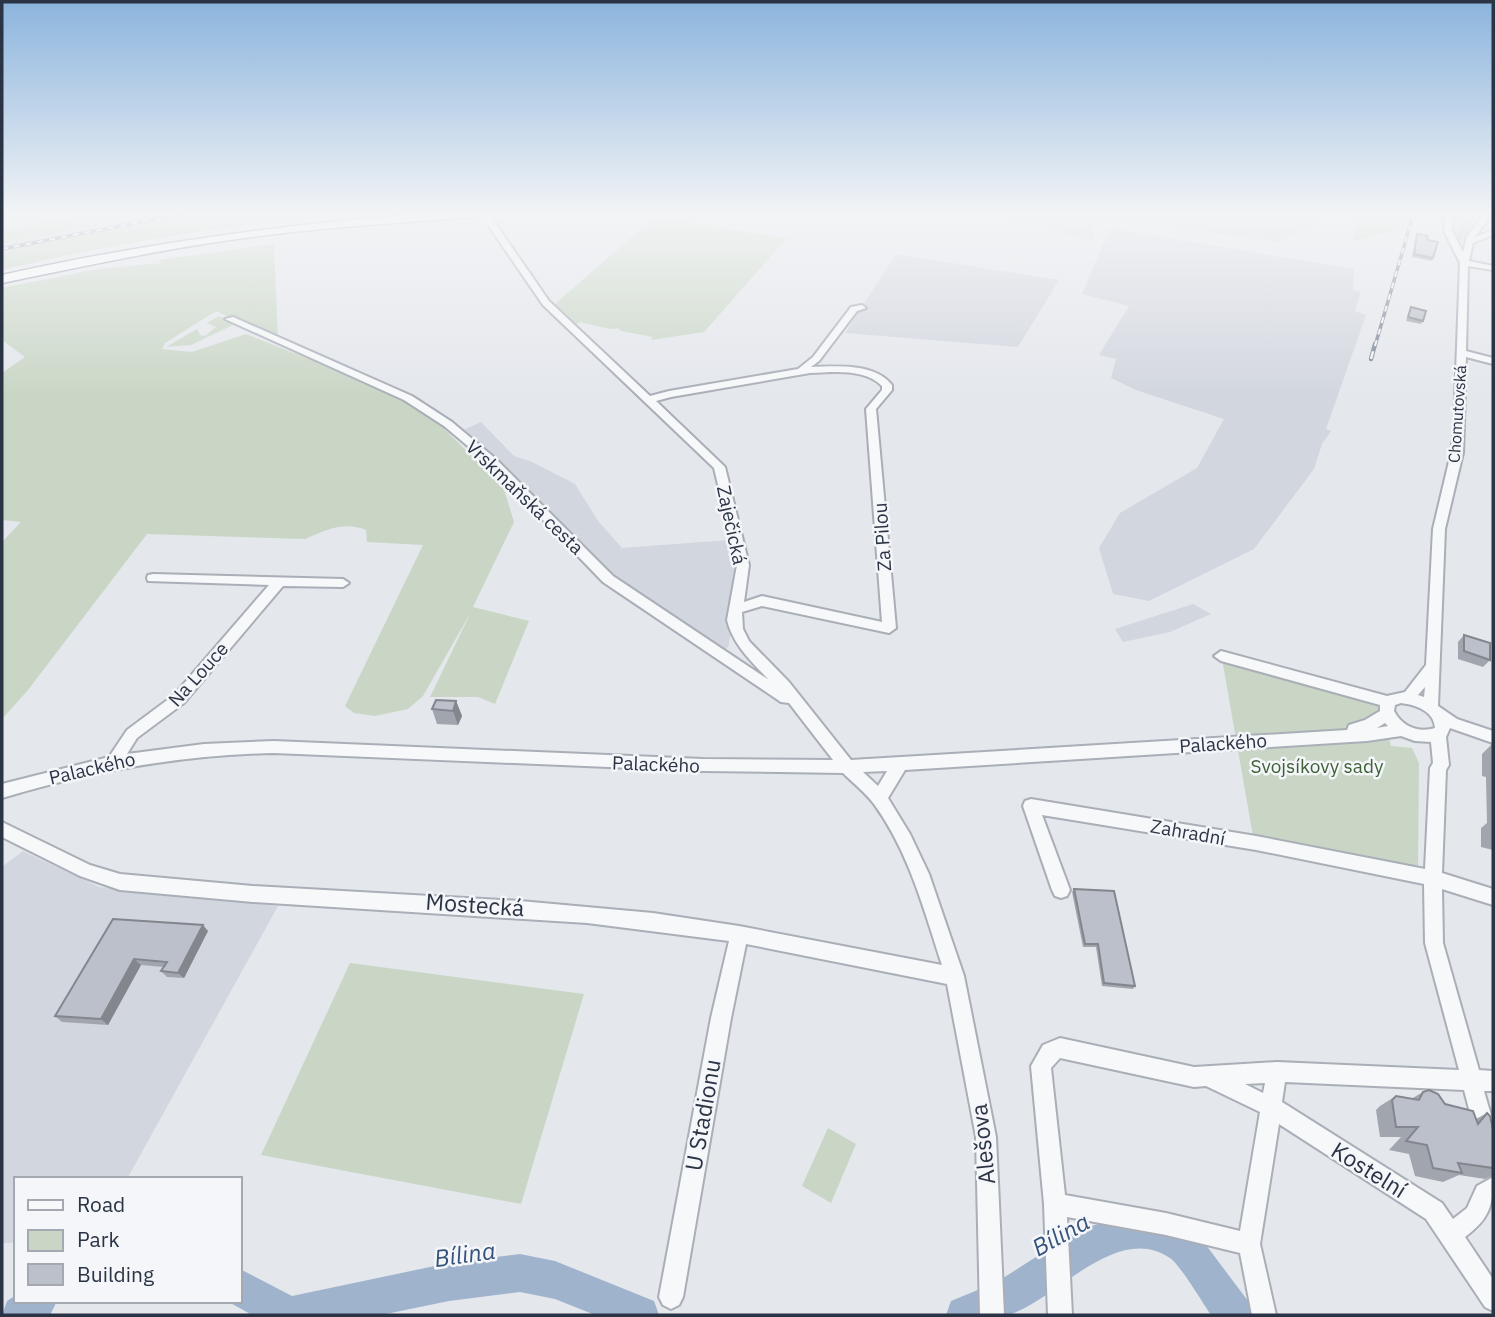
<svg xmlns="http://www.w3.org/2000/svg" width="1495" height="1317" font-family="'IBM Plex Sans',sans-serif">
  <rect width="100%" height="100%" fill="#e4e7ec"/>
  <g fill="#d2d6de">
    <polygon points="166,212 201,212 2,251 2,245"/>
    <polygon points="997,212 1315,212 1314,225 1277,242 1120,220 1093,220 1093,242"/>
    <polygon points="1110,228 1354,269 1353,290 1361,292 1355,311 1366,315 1326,429 1331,431 1322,444 1314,469 1254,549 1149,601 1113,594 1099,548 1120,513 1197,468 1224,419 1136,390 1111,378 1116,359 1099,355 1129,306 1082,294"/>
    <polygon points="896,254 1059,280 1018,347 845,333"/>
    <polygon points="481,422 514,456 530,461 575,484 598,521 622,548 729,540 735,577 729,645 725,651 610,577 461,431"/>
    <polygon points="1193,604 1211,614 1170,632 1123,642 1115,629"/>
    <polygon points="23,851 99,887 278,906 127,1179 16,1179 16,1242 10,1243 2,1243 2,867"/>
  </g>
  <g fill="#c9d6c5">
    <polygon points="13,212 66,212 2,227 2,222"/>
    <polygon points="93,212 166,212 2,244 2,230"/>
    <path d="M201 212H388C258 221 129 239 2 270V251Z"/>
    <path d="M1356 212H1411C1404 232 1372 237 1354 241Z"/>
    <polygon points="1454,212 1480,212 1462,241 1454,238 1451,228"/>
    <polygon points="655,217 787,238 704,332 651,340 653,337 621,331 618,328 610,329 580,322 577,324 555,304"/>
    <path d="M274 244 278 340 216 311 165 343 162 349 192 352 246 334 332 368 411 403 447 425 444 429 503 486 514 522 473 607 529 621 495 704 478 697H430L471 612 423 696 408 709 375 716 354 713 345 706 423 545 367 542 366 530C344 521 326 530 305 539L147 534 28 690 2 719V542L21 522 2 520V373L25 357 2 340V288L98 269 162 263 159 260Z"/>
    <polygon points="219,316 235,324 191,345 166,347 197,329 200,335 205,336 216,327 207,323"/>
    <polygon points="1222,659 1380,702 1391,746 1412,748 1419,763 1418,868 1253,836"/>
    <polygon points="350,963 584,994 521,1204 261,1155"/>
    <polygon points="828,1128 856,1144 831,1203 802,1186"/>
  </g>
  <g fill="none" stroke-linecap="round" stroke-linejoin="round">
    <polyline stroke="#9fb4cc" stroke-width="2" points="1458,240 1465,224 1476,212"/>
    <g fill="#9fb4cc" fill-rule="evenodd">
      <path d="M1143 1211 1197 1233 1248 1301 1253 1315H1211C1202 1302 1181 1266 1170 1258 1117 1222 1058 1298 1011 1314 993 1317 965 1315 946 1315L951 1301 997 1282 1078 1230Z"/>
      <polygon points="520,1254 555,1261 654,1301 659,1315 595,1315 555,1299 520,1292 449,1301 381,1315 252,1315 227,1301 240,1301 240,1269 292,1296 449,1263"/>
      <polygon points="16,1295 16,1301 57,1301 50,1315 2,1315 7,1301"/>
    </g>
    <g stroke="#a9aeb7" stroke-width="4">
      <path id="minor" d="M1445 212H1453L1452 231 1463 252 1467 236 1486 212H1493L1475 237 1493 230V235L1473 243 1469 261 1493 266V270L1468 266 1466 351 1493 358V364L1466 357 1463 453 1445 529 1438 706 1457 719 1493 731V743L1450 728 1446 737 1449 765 1446 770 1442 873 1493 889V905L1442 889 1443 943 1479 1070 1493 1071V1091H1484L1493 1122V1170L1485 1167 1482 1159 1464 1090 1285 1082 1282 1102 1442 1203 1453 1219 1467 1208 1477 1186 1493 1177C1493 1207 1489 1219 1465 1237L1493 1279V1311L1485 1307 1426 1219 1279 1124 1260 1244 1276 1315H1252L1240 1253 1166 1235 1067 1217 1072 1315H1048L1044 1204 1031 1066 1043 1045 1060 1038 1194 1067 1277 1062 1459 1070 1425 943 1424 884 1256 850 1042 815 1070 890 1067 896 1061 898 1055 896 1052 890 1023 806 1025 801 1031 799 1256 836 1425 869 1430 768 1433 763 1431 742 1415 741 1401 736 1367 741 905 770 888 798 910 834 929 874 964 976 996 1137 1004 1315H980L976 1137 947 984 746 944 731 1018 683 1297 679 1305 671 1309 663 1305 659 1297 711 1018 729 941 587 923 253 902 120 890 80 876 2 837V822L90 865 120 874 253 886 520 901 653 913 739 926 942 965C924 910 909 852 874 804 866 793 853 783 843 773L703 771 274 753C180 755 91 771 2 798V784L109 757 127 730 174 695 269 585 148 581 147 578 148 575 153 574 343 579 349 583 343 587 283 586 184 703 137 738 127 754 204 744 274 741 703 759 833 760 789 703 781 702 603 582 488 463 444 426 404 400 225 319 233 317 412 396 452 422 496 459 613 576 769 680C752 662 733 645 727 620L737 565 714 468 543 305 486 222 490 220H493L549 301 650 396 669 391 798 369 813 357 851 307 862 305 866 308 857 311 819 361 811 367C838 366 874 363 892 385V390L876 409 896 628 889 633 762 606 742 612 743 629 749 641 789 682 851 760 1347 730 1349 725 1365 720 1380 711V705L1221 661 1214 656 1221 651 1387 696 1405 692 1426 665 1433 529 1451 453 1454 428 1460 263 1444 231ZM810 373C832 372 865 368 882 386V390L866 409 882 622 762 596 744 602 749 565 725 467 656 401 671 397ZM1425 687 1424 697 1418 695ZM1401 703C1416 705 1434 711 1435 728 1419 733 1402 727 1394 711L1395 705ZM1385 723 1388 726 1377 728ZM887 771 878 786 863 772ZM1060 1058 1194 1087 1206 1086 1260 1112 1240 1231 1166 1213 1065 1195 1051 1068ZM1265 1083 1263 1093 1245 1084Z"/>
    </g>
    <g stroke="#8b94a3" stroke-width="3">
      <path id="highway" d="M449 212H503L497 215C410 222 323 227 237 239 158 250 80 267 2 283V275C150 242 298 222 449 212Z"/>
    </g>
    <use href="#minor" fill="#f7f8fa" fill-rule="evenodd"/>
    <use href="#highway" fill="#fff" fill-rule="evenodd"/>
    <g stroke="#7d8696" stroke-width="3.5">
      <g id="rail-far1">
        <polyline points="2,249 192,212"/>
        <polyline points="1375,346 1414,212"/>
      </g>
    </g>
    <g stroke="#7d8696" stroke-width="4.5">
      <polyline id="rail" points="1371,359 1375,344"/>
    </g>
    <use href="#rail-far1" stroke="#f4f6f9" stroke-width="2" stroke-dasharray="6" stroke-linecap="butt"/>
    <use href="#rail" stroke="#f4f6f9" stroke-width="2.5" stroke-dasharray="8" stroke-linecap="butt"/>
    <g stroke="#a9aeb7" stroke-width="10" stroke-linecap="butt">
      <polyline id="minor-bridge" points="479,212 490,222"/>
    </g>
    <use href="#minor-bridge" stroke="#f7f8fa" stroke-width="9"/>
  </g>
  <g fill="#a1a5ae">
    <polygon points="1417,234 1427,240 1433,258 1432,261 1412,257 1416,237"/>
    <polygon points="1411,307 1423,321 1421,324 1406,321"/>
    <polygon points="1464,635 1490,660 1483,667 1458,659 1458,642"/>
    <polygon points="456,701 462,716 458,725 437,724 432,709"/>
    <polygon points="1493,743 1493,850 1481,847 1481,828 1487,823 1486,777 1482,776 1482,754"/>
    <polygon points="1074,889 1135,986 1133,989 1102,986 1096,947 1083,947 1072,892"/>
    <polygon points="113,919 208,931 184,978 167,977 161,971 164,967 141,965 108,1025 62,1022 55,1016"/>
    <polygon points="1423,1092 1476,1119 1487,1113 1493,1129 1493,1175 1485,1179 1459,1175 1443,1182 1415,1176 1409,1154 1389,1150 1401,1137 1380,1137 1376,1110 1380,1106 1396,1096 1411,1099"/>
  </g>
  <g fill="#83868d">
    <polygon points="456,701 462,716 458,725 453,711"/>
    <polygon points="203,925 208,931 184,978 178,973"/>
    <polygon points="134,959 141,965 108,1025 101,1019"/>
  </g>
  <g fill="#bbc0ca" stroke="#83868d" stroke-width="2">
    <polygon points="1417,234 1428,236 1427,240 1438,242 1433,258 1414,254"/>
    <polygon points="1411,307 1426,311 1423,321 1408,317"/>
    <polygon points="1464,635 1490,643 1490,660 1464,651"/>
    <polygon points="436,700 456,701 453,711 432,709"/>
    <polygon points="1074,889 1114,891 1135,986 1104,983 1098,944 1085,944"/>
    <polygon points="113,919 203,925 178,973 161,971 167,962 134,959 101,1019 55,1016"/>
    <polygon points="1429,1090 1438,1094 1445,1104 1473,1111 1478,1124 1487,1113 1490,1116 1493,1129 1493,1168 1458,1163 1462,1173 1433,1168 1427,1145 1406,1141 1418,1127 1396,1127 1392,1100 1396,1096 1419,1100 1423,1092"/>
  </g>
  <linearGradient id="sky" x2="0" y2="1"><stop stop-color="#8bb4dd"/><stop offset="0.54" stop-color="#f3f4f6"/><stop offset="1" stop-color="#f3f4f6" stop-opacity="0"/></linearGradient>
  <rect width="1495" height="396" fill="url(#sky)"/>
  <g text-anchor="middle" stroke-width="5" stroke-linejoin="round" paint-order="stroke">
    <g font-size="16" fill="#2b3445" stroke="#f4f6f9">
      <text transform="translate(1457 414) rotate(-86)" y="6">Chomutovská</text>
    </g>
    <g font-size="19" fill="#2b3445" stroke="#f4f6f9">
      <text transform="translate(525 497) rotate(44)" y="7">Vrskmaňská cesta</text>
      <text transform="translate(732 525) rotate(78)" y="7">Zaječická</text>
      <text transform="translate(882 537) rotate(-94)" y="7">Za Pilou</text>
      <text transform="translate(198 674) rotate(-48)" y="7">Na Louce</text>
      <text transform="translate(1223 743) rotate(-4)" y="7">Palackého</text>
      <text transform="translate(656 764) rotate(2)" y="7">Palackého</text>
      <text transform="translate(92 768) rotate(-13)" y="7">Palackého</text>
      <text transform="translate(1188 832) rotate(10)" y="7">Zahradní</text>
    </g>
    <g font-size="19" fill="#3f6138" stroke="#f4f6f9">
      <text x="1317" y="773">Svojsíkovy sady</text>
    </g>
    <g font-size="23" fill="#2b3445" stroke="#f4f6f9">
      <text transform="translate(475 905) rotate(4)" y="8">Mostecká</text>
      <text transform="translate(703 1115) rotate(-80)" y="8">U Stadionu</text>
      <text transform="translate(983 1144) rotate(-96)" y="8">Alešova</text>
      <text transform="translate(1369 1170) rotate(32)" y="8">Kostelní</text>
    </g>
    <g font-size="24" font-style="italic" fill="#34527a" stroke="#f4f6f9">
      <text transform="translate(1061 1235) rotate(-29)" y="8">Bílina</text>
      <text transform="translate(465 1255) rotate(-8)" y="8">Bílina</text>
    </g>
  </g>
  <rect width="1495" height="1317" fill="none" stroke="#2b3445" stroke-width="7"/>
  <rect x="14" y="1177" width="228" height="126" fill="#f4f6f9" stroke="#a4a8b1" stroke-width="2"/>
  <rect x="28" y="1200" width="35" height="10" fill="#f7f8fa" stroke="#a4a8b1" stroke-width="2"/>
  <text x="77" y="1212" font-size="21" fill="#2b3445">Road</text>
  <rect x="28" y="1230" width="35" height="21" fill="#c9d6c5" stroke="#a4a8b1" stroke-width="2"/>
  <text x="77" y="1247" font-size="21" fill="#2b3445">Park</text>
  <rect x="28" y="1264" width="35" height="21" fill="#bbc0ca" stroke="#a4a8b1" stroke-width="2"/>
  <text x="77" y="1282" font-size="21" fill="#2b3445">Building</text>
</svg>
